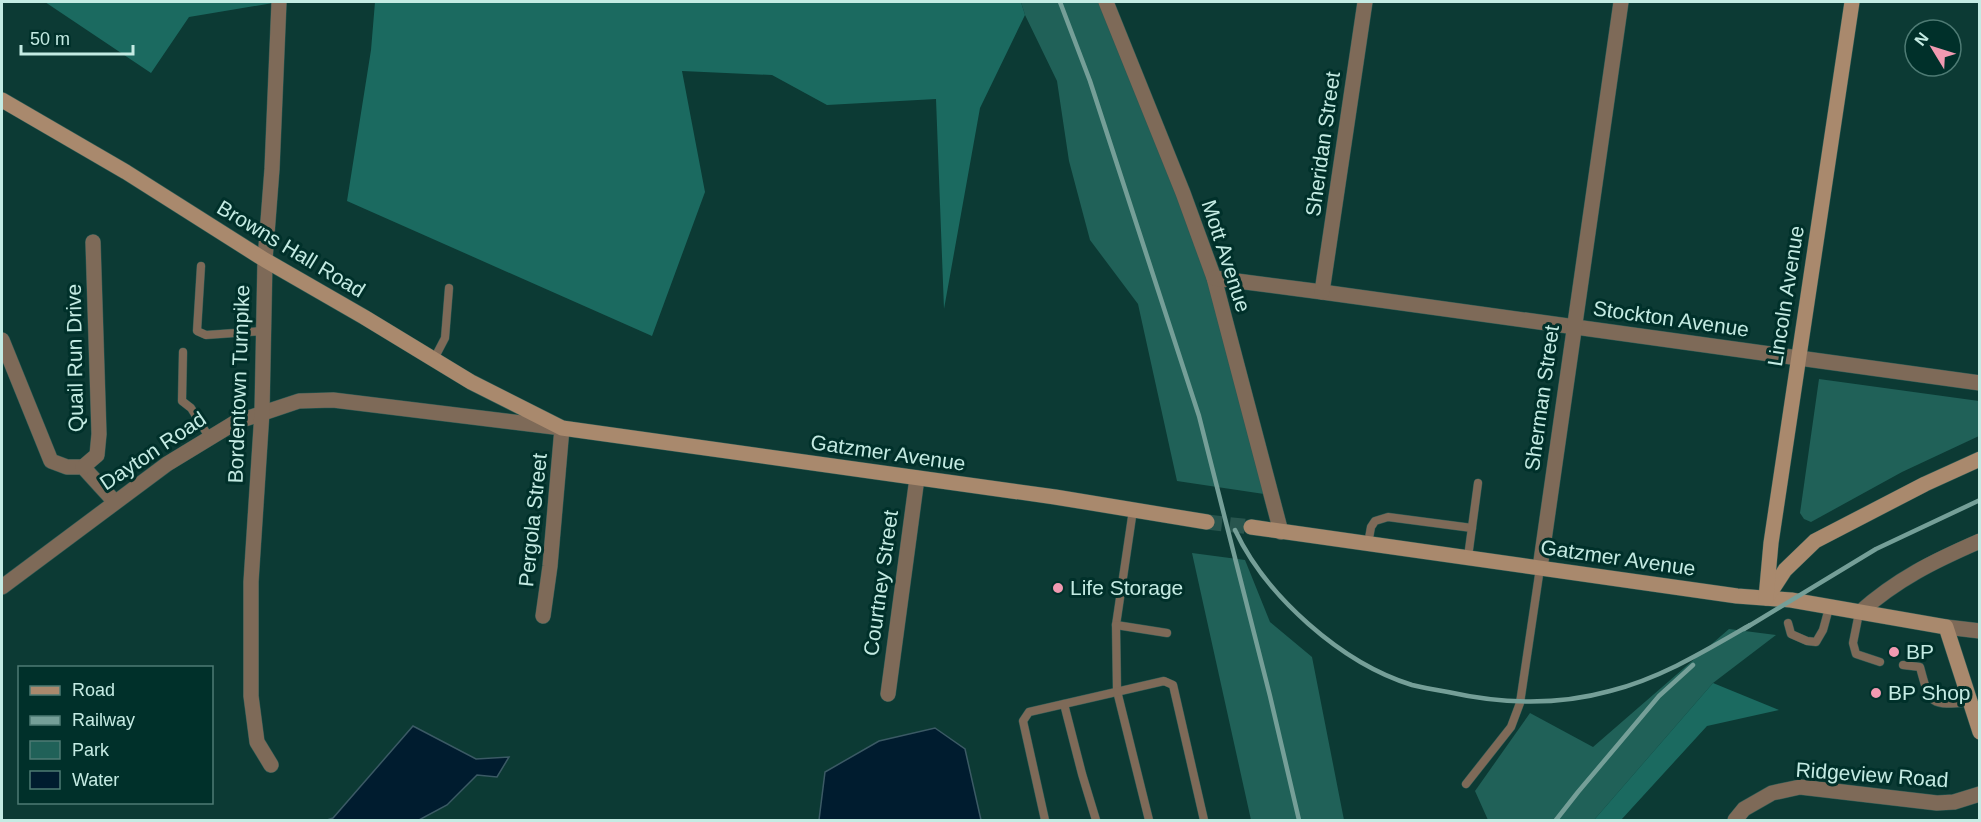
<svg xmlns="http://www.w3.org/2000/svg" width="1981" height="822" font-family="Helvetica,sans-serif">
  <rect width="100%" height="100%" fill="#0c3a34"/>
  <g fill="#206158">
    <polygon points="1021,2 1109,2 1213,282 1264,494 1177,481 1138,304 1090,240 1069,161 1057,81 1025,15"/>
    <polygon points="1819,379 1979,401 1979,436 1902,472 1811,522 1804,519 1800,513"/>
    <polygon points="1192,553 1245,560 1270,622 1312,657 1344,820 1251,820"/>
    <polygon points="1729,629 1776,635 1713,683 1594,820 1488,820 1475,791 1530,713 1593,747"/>
  </g>
  <g fill="#1b6a60">
    <polygon points="45,2 279,2 189,17 151,73"/>
    <polygon points="375,2 1021,2 1025,15 980,108 944,309 936,99 827,105 772,75 682,71 705,192 652,336 347,201 371,50"/>
    <polygon points="1713,683 1779,710 1707,726 1621,820 1594,820"/>
  </g>
  <g fill="#001c2f" stroke="#3b5a65" stroke-width="1.5">
    <polygon points="413,726 476,759 509,757 497,777 477,775 447,805 419,820 327,820 333,818"/>
    <polygon points="935,728 965,749 981,820 819,820 825,772 879,741"/>
  </g>
  <g fill="none" stroke-linecap="round" stroke-linejoin="round">
    <polyline stroke="#28554e" stroke-width="15" stroke-dasharray="15 8" stroke-linecap="butt" points="1207,522 1251,527"/>
    <g stroke="#2d5a54" stroke-width="9">
      <g id="lane">
        <polyline points="201,266 197,331 206,335 263,331"/>
        <polyline points="183,352 182,401 191,408 209,437"/>
        <polyline points="434,359 445,338 449,288"/>
        <polyline points="1133,510 1116,625 1167,633"/>
        <polyline points="1368,544 1371,527 1375,521 1388,517 1472,528"/>
        <polyline points="1468,557 1478,483"/>
        <polyline points="1859,613 1853,643 1856,654 1880,662"/>
        <polyline points="1788,623 1791,634 1807,641 1816,642 1823,630 1829,608"/>
        <polyline points="1116,625 1117,691 1149,820"/>
        <path d="M1903 665 1920 667C1930 705 1930 706 1970 702"/>
        <polyline points="1064,704 1082,774 1096,820"/>
        <polyline points="1466,784 1511,727 1520,703 1540,568"/>
        <polyline points="1045,820 1023,721 1029,712 1164,681 1173,685 1204,820"/>
      </g>
    </g>
    <g stroke="#2d5a54" stroke-width="16">
      <g id="street">
        <polyline points="1106,2 1183,193 1214,278 1281,532"/>
        <polyline points="1214,278 1322,292 1980,383"/>
        <polyline points="1322,292 1365,2"/>
        <polyline points="2,340 51,461 67,467 83,467 114,501"/>
        <polyline points="83,467 97,455 99,434 93,242"/>
        <polyline points="1540,568 1621,2"/>
        <polyline points="2,587 167,464 236,422 299,401 333,400 562,428 550,566 543,616"/>
        <path d="M1859 613C1897 579 1934 561 1980 541"/>
        <polyline points="1946,627 1980,631"/>
        <polyline points="888,694 917,478"/>
        <polyline points="271,765 257,742 251,696 251,582 262,412 265,260 272,169 279,2"/>
        <polyline points="1735,820 1744,809 1772,793 1800,787 1937,803 1954,802 1980,794"/>
      </g>
    </g>
    <g stroke="#2d5a54" stroke-width="16">
      <g id="secondary">
        <polyline points="2,100 126,172 265,260 364,317 471,382 562,428 1055,497 1207,522"/>
        <polyline points="1251,527 1737,596 1791,600 1946,627 1980,732"/>
        <polyline points="1768,596 1785,570 1815,541 1925,484 1980,459"/>
        <polyline points="1766,598 1771,543 1852,2"/>
      </g>
    </g>
    <use href="#lane" stroke="#7e6a58" stroke-width="8"/>
    <use href="#street" stroke="#7e6a58" stroke-width="15"/>
    <use href="#secondary" stroke="#a9896d" stroke-width="15"/>
    <g stroke="#759f98" stroke-width="4.5">
      <polyline points="1060,2 1090,81 1199,416 1270,696 1299,820"/>
      <path d="M1235 530C1266 596 1341 663 1412 685 1424 688 1436 690 1448 692 1502 704 1556 706 1610 691 1661 678 1705 651 1750 625"/>
      <polyline points="1744,629 1876,549 1980,500"/>
      <polyline points="1556,820 1578,792 1659,696 1693,665"/>
    </g>
  </g>
  <g fill="#f19ab1" stroke="#00302a" stroke-width="2">
    <circle cx="1058" cy="588" r="6"/>
    <circle cx="1894" cy="652" r="6"/>
    <circle cx="1876" cy="693" r="6"/>
  </g>
  <g text-anchor="middle" stroke-width="6" stroke-linejoin="round" paint-order="stroke">
    <g font-size="21" fill="#c4ebe3" stroke="#00302a">
      <text transform="translate(1323 144) rotate(-82)" y="7">Sheridan Street</text>
      <text transform="translate(291 249) rotate(31)" y="7">Browns Hall Road</text>
      <text transform="translate(1226 256) rotate(72)" y="7">Mott Avenue</text>
      <text transform="translate(1786 296) rotate(-81)" y="7">Lincoln Avenue</text>
      <text transform="translate(1671 319) rotate(8)" y="7">Stockton Avenue</text>
      <text transform="translate(75 358) rotate(-91)" y="7">Quail Run Drive</text>
      <text transform="translate(239 384) rotate(-88)" y="7">Bordentown Turnpike</text>
      <text transform="translate(1542 398) rotate(-82)" y="7">Sherman Street</text>
      <text transform="translate(153 451) rotate(-34)" y="7">Dayton Road</text>
      <text transform="translate(888 453) rotate(8)" y="7">Gatzmer Avenue</text>
      <text transform="translate(533 520) rotate(-84)" y="7">Pergola Street</text>
      <text transform="translate(1618 558) rotate(8)" y="7">Gatzmer Avenue</text>
      <text transform="translate(881 583) rotate(-82)" y="7">Courtney Street</text>
      <text transform="translate(1872 775) rotate(4)" y="7">Ridgeview Road</text>
    </g>
    <g font-size="21" fill="#c4ebe3" stroke="#00302a" text-anchor="start">
      <text x="1070" y="595">Life Storage</text>
      <text x="1906" y="659">BP</text>
      <text x="1888" y="700">BP Shop</text>
    </g>
  </g>
  <rect width="1981" height="822" fill="none" stroke="#c4ebe3" stroke-width="6"/>
  <rect x="18" y="666" width="195" height="138" fill="#00302a" stroke="#4e7b74" stroke-width="1.5"/>
  <rect x="30" y="686" width="30" height="9" fill="#a9896d" stroke="#4e7b74" stroke-width="1.5"/>
  <text x="72" y="696" font-size="18" fill="#c4ebe3">Road</text>
  <rect x="30" y="716" width="30" height="9" fill="#759f98" stroke="#4e7b74" stroke-width="1.5"/>
  <text x="72" y="726" font-size="18" fill="#c4ebe3">Railway</text>
  <rect x="30" y="741" width="30" height="18" fill="#206158" stroke="#4e7b74" stroke-width="1.5"/>
  <text x="72" y="756" font-size="18" fill="#c4ebe3">Park</text>
  <rect x="30" y="771" width="30" height="18" fill="#001c2f" stroke="#4e7b74" stroke-width="1.5"/>
  <text x="72" y="786" font-size="18" fill="#c4ebe3">Water</text>
  <g transform="translate(1933 48) rotate(308)"><circle r="28" fill="#00302a" stroke="#4e7b74" stroke-width="1.5"/>
  <path d="M0-4.5L10 22L0 15L-10 22Z" fill="#f19ab1"/>
  <text y="-9" font-size="16" font-weight="bold" text-anchor="middle" fill="#c4ebe3">N</text>
  </g>
  <path d="M21 45v9h112v-9" fill="none" stroke="#c4ebe3" stroke-width="3"/>
  <text x="30" y="45" font-size="18" fill="#c4ebe3" stroke="#00302a" stroke-width="4.5" paint-order="stroke">50 m</text>
</svg>
